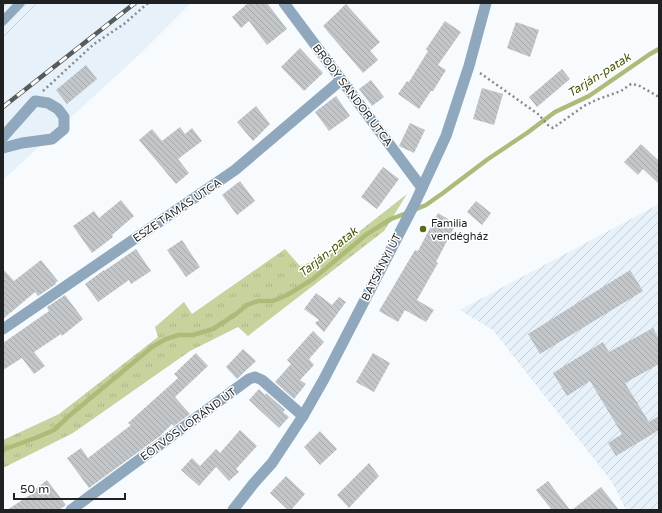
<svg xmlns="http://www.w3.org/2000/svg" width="662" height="513" font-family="'Varela Round',sans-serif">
  <defs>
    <pattern id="industrial-furrows" width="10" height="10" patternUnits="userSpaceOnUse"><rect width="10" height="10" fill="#e6f1f9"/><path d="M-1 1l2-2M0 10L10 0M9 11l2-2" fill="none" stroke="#c5ced5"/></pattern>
    <pattern id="grass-tufts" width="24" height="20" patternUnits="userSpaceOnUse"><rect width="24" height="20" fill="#c7d39d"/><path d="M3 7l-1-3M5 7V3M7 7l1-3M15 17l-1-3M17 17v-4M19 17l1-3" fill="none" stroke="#aab587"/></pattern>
    <pattern id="building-back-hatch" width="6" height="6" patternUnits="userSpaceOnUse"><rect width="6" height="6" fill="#c2c6c9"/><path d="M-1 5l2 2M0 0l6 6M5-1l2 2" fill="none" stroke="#a6aaac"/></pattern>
  </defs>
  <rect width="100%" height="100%" fill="#f7fbfe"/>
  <polygon fill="#e6f1f9" points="37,3 191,3 143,51 3,180 3,41"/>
  <g fill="url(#industrial-furrows)">
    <polygon points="3,3 37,3 3,41"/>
    <polygon points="659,204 659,510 626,510 612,482 493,330 460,310"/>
  </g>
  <polygon fill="url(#grass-tufts)" points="407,194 384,231 248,336 238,327 190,351 73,433 3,468 3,440 59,414 158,337 155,327 184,302 192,314 285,249 300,266 328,256"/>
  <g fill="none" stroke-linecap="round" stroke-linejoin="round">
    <g stroke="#acbb77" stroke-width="4.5">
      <polyline points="414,210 426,205 443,193 488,159 527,133 555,112 589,96 650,54 659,49"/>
      <polyline points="3,451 5,449 38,437 54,430 69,416 152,347 166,339 179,335 193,335 213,329 236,314 247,305 258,301 273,301 287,295 313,279 367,234 391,219 407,213"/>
    </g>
  </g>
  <g fill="url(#building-back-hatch)">
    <polygon points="248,3 267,3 287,29 267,45 249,21 241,28 232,17"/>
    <polygon points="346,4 380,42 370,51 378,60 363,73 323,26"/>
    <polygon points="445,21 461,32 438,65 446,70 433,91 431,91 419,109 398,94 407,81 409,82 428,51 426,49"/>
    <polygon points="516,22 539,30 530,57 507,48"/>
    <polygon points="300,48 323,73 304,91 281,67"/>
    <polygon points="86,65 97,79 67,104 56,90"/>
    <polygon points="562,69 570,79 537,107 529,97"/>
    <polygon points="371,80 384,97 372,106 359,89"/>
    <polygon points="482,88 503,94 494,125 473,119"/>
    <polygon points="336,96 350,116 329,131 315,112"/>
    <polygon points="256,106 270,124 253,141 237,122"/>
    <polygon points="410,123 425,130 414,153 399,146"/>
    <polygon points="180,127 185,134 192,128 202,141 178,159 189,173 176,184 139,140 152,129 162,141"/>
    <polygon points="641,144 659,161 659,184 643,169 638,175 624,162"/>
    <polygon points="383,167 399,179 377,209 361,197"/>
    <polygon points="240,181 255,201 237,215 222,195"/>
    <polygon points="121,200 134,216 112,235 113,237 92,253 73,226 94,211 99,218"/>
    <polygon points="476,201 491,213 482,225 467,212"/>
    <polygon points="438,213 456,224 436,262 438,263 417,300 434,310 426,322 405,310 398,322 379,311 415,250 418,251"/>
    <polygon points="182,240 200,267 186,277 167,250"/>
    <polygon points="136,249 151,271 131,284 129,280 98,302 85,284 104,270 104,271"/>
    <polygon points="41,260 58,281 55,283 56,284 38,296 35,292 3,319 3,269 14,281"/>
    <polygon points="630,270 643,291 540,354 528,334"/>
    <polygon points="316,293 332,305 339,297 346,302 324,332 315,323 319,320 304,309"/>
    <polygon points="65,295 83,319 62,336 61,334 34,352 45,366 34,374 22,358 3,370 3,343 49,311 47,307"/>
    <polygon points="653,328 659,339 659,364 625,383 649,422 659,416 659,430 616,456 608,443 622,434 590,381 567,396 553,373 603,342 609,352"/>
    <polygon points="313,331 324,342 309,359 314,365 300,380 306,384 294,399 275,382 291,364 287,360"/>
    <polygon points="243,349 256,361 237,379 226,367"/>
    <polygon points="196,353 208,366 175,397 190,414 174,426 172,424 160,436 89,488 67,458 81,448 88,458 131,425 128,423 178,378 174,374"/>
    <polygon points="373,353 390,363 374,392 356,382"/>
    <polygon points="259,389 265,395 266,393 285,410 283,412 289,417 279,428 249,400"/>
    <polygon points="240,430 257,446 236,469 239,472 229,481 216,467 199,486 181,470 192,458 200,466 216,449 220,453"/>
    <polygon points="320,431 337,449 320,465 304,447"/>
    <polygon points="369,463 379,476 349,508 337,495"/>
    <polygon points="286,476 305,494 291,510 288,510 270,493"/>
    <polygon points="47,480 66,505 59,510 7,510 33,493 33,491"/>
    <polygon points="548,481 570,510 552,510 536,490"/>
    <polygon points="601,487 619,510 572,510"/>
  </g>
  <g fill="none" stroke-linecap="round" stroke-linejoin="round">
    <g stroke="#878a8b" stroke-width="2.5" stroke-dasharray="2 3" stroke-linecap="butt">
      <polyline points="480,73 538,114 548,125 553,128 584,106 596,100 621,91 631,84 638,85 659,97"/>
      <polyline points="43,91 94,44 124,24 148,3"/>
    </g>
    <polyline stroke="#8fa8bd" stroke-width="9" points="3,21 20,3"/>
    <g stroke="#8fa8bd" stroke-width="11">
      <polyline points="284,3 422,188"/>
      <polyline points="3,137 35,101 48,103 58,109 64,117 64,129 52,139 22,143 3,148"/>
      <polyline points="3,329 235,170 341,80"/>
      <polyline points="71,510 249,379 255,377 262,380 303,416"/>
      <polyline points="233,510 254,483 272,463 303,416 324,379 415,203 446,136 469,66 486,3"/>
    </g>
    <g stroke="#585b5c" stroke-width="4.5">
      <polyline id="rail" points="3,107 135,3"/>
    </g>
    <use href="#rail" stroke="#fff" stroke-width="3" stroke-dasharray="9" stroke-linecap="butt"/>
  </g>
  <circle fill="#5c6a13" stroke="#fff" stroke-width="1.5" cx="423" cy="229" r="4"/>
  <g text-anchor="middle" stroke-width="3" stroke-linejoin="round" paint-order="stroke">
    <g font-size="11" fill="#1f2122" stroke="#fff">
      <text transform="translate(353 95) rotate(53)" y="4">BRÓDY SÁNDOR UTCA</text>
      <text transform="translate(177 210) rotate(-34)" y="4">ESZE TAMÁS UTCA</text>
      <text transform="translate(381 267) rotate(-63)" y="4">BATSÁNYI ÚT</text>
      <text transform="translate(188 424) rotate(-36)" y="4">EÖTVÖS LORÁND ÚT</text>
    </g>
    <g font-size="11" fill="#1f2122" stroke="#fff" text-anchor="start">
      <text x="431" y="227">Familia<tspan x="431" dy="13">vendégház</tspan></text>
    </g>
    <g font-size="12" font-style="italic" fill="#4a5605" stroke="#fff">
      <text transform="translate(599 75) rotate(-32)" y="4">Tarján-patak</text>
      <text transform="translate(328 252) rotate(-39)" y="4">Tarján-patak</text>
    </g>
  </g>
  <rect width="662" height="513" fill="none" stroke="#1f2122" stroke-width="8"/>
  <path d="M14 493v6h111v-6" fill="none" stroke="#1f2122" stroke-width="2"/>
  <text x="20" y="493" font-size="12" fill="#1f2122" stroke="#ffffff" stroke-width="3" paint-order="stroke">50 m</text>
</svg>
